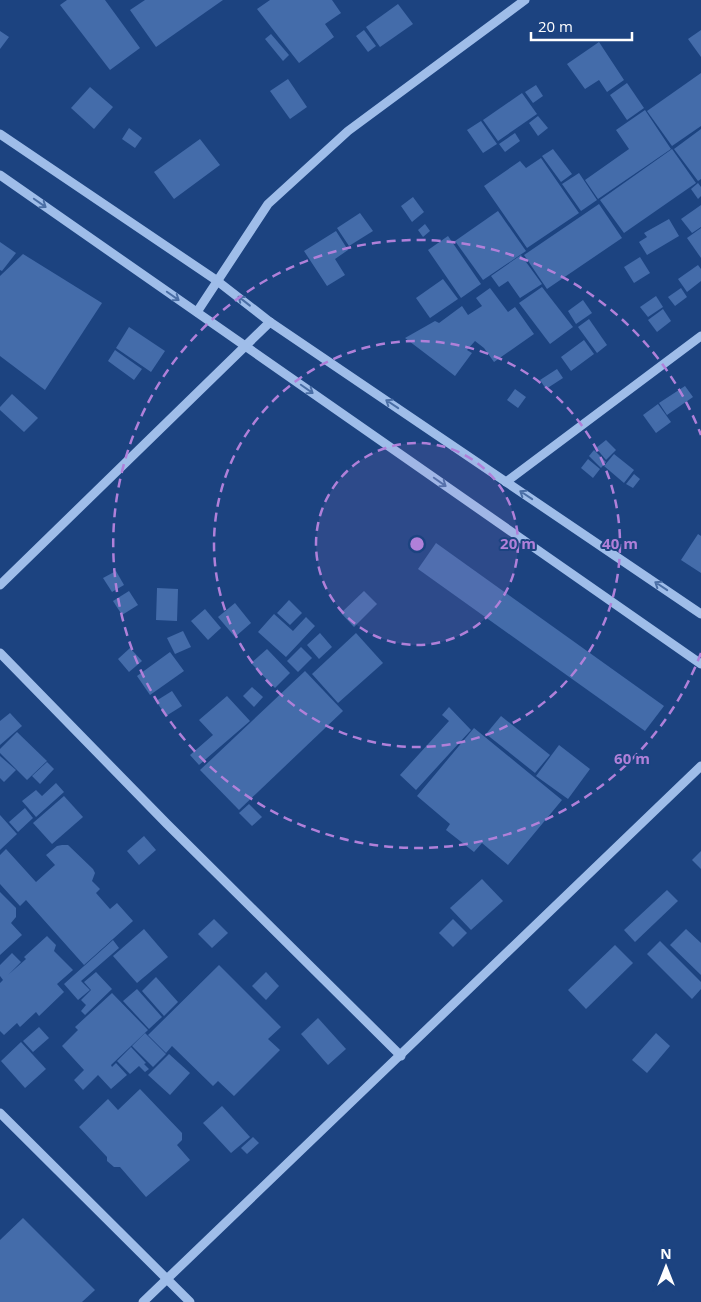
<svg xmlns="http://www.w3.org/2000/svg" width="701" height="1302" font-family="'Open Sans',sans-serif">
  <rect width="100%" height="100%" fill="#1c4380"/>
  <g fill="#446caa">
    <polygon points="67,0 105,0 140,48 110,70 60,5"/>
    <polygon points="145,0 223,0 156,47 130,10"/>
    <polygon points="270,0 332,0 341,13 325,24 334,37 299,63 257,9"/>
    <polygon points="398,4 413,24 380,47 366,27"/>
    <polygon points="364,30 376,46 368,52 356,36"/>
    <polygon points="701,30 701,57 688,39"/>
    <polygon points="0,31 9,37 0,49"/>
    <polygon points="271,34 289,55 283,61 265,39"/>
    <polygon points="599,42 624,80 607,92 599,80 585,89 567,64"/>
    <polygon points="701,73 701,126 672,146 647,111"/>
    <polygon points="288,79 307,107 290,119 270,91"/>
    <polygon points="627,83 644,108 627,120 610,95"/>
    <polygon points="536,85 543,96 533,103 525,92"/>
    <polygon points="90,87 113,107 94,129 71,108"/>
    <polygon points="522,93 537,114 498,141 483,120"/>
    <polygon points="645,110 671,149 598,199 585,180 629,149 616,130"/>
    <polygon points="538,116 548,128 538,136 529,123"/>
    <polygon points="481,121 497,144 483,153 467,130"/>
    <polygon points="129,128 142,138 135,148 122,139"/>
    <polygon points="701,129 701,179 698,181 674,149"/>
    <polygon points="515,133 520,141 505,152 499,144"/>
    <polygon points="200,139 220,165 174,199 154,172"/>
    <polygon points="553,149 572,174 561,182 542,156"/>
    <polygon points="672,149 696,183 624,233 600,200"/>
    <polygon points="541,158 579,213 527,248 484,186 520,161 526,168"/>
    <polygon points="579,173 597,200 581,211 562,184"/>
    <polygon points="698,183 701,187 701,196 698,199 691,189"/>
    <polygon points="413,197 424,212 412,222 401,206"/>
    <polygon points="599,204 622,238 547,289 524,255"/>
    <polygon points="701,205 701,227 692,233 681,219"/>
    <polygon points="498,211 526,251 483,280 455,241"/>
    <polygon points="360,213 373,231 349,246 337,228"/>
    <polygon points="669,219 679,236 647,255 639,242 647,237 644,233"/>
    <polygon points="425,224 430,231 423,237 418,230"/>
    <polygon points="701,228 701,258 687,238"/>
    <polygon points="336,231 348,250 335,259 345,275 327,286 304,251"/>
    <polygon points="448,236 481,284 461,298 428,250"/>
    <polygon points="0,242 16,253 2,271 0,270"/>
    <polygon points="23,254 102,303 45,390 0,356 0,276"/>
    <polygon points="521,255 542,284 520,298 508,281 499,287 491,276"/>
    <polygon points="640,257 650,273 634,283 624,267"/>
    <polygon points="698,265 701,269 701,281 687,292 678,279"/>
    <polygon points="443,279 458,299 430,318 416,298"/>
    <polygon points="542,287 573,327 550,344 519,303"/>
    <polygon points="490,288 508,312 515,307 534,334 494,362 484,348 475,341 467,350 472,353 455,376 405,338 435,321 439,323 462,306 468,315 482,306 476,298"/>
    <polygon points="681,288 687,297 675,306 668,297"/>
    <polygon points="656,296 663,307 648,317 640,307"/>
    <polygon points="583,300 592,313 576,324 568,311"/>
    <polygon points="663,309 671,321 657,332 648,320"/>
    <polygon points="589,319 607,345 597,353 578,327"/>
    <polygon points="129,327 165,351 151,372 116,348"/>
    <polygon points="584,340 594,354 571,371 561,357"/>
    <polygon points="115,350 142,369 134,380 108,361"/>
    <polygon points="557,369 563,378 546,389 540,380"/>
    <polygon points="685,386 693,397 667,415 659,403"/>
    <polygon points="515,389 526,397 518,408 507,400"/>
    <polygon points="12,394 38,418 24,432 0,410 0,407"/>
    <polygon points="658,404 671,422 656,433 643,415"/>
    <polygon points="606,440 616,450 606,460 596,448"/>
    <polygon points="594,450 606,462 601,468 589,456"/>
    <polygon points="614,454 634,470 624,483 604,466"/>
    <polygon points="588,459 600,469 593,478 581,468"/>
    <polygon points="634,474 640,479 633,488 626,484"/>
    <polygon points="698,534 701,536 701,573 681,560"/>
    <polygon points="436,543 664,706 645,731 418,569"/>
    <polygon points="116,571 124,585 112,592 103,578"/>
    <polygon points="157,588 178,589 177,621 156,620"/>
    <polygon points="129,591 138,605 122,615 113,601"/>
    <polygon points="364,591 377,604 354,627 341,613"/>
    <polygon points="289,600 302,613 290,625 277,613"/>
    <polygon points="235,603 251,623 235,637 218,617"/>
    <polygon points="205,609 221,628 208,640 191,621"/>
    <polygon points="274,614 293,631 306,617 315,626 286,657 258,632"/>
    <polygon points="183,631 191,647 175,654 167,638"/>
    <polygon points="320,633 332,647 319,659 307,645"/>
    <polygon points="356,633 383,663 338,703 312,674"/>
    <polygon points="301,647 312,658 298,672 287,661"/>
    <polygon points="130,648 142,661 129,672 118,659"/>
    <polygon points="267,649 290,673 275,688 251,663"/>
    <polygon points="170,652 184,671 150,695 137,676"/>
    <polygon points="305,671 343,711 239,810 200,770"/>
    <polygon points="252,687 263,697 254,707 243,696"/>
    <polygon points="172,691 182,706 166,716 156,701"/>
    <polygon points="227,696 250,721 199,765 190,755 213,735 199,720"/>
    <polygon points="449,707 471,730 416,790 400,775 449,721 442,715"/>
    <polygon points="10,713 22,726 0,745 0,721"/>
    <polygon points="501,716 550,755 535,773 486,734"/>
    <polygon points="474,728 562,800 508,865 482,843 474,852 446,830 450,824 417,796"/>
    <polygon points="17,732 47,761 27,780 0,753 0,749"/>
    <polygon points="559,745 590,769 568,799 536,776"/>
    <polygon points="0,756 16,770 4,782 0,778"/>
    <polygon points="47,762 54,769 40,784 32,776"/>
    <polygon points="56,783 64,792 36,817 22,801 36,790 42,796"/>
    <polygon points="64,796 83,817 52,844 33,823"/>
    <polygon points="249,804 262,817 252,826 239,813"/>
    <polygon points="25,808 33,818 18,832 9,822"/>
    <polygon points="0,815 17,834 0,850"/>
    <polygon points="144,836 156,850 139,865 127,851"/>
    <polygon points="62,845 68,845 93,869 95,873 92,881 100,889 96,893 110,909 117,903 133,921 84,965 26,900 20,906 0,884 0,855 6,849 36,882 55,865 46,855 57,846"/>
    <polygon points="701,851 701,869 692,860"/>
    <polygon points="482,879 503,901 471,930 450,908"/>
    <polygon points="667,890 678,901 635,942 624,930"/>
    <polygon points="0,892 16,908 16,917 11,923 22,935 0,955"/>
    <polygon points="214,919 228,933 212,948 198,934"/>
    <polygon points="453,919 467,933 453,947 439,933"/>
    <polygon points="144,929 168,957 137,983 113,956"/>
    <polygon points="686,929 701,943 701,975 670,945"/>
    <polygon points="47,936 56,945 54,951 73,970 57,984 64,992 39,1016 36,1012 20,1027 17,1023 4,1035 0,1031 0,983 3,980 0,976 0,965 12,953 21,962 8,975 26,959 24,957"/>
    <polygon points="113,940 119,948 81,981 90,990 78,1000 64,984"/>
    <polygon points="660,941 701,982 701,989 692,999 647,954"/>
    <polygon points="615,945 633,963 586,1009 568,990"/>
    <polygon points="219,965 281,1027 268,1039 280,1050 234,1096 218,1081 213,1086 172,1046 166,1053 148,1035"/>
    <polygon points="96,972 112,989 85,1015 81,1011 86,1005 81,1000 91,990 84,982"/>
    <polygon points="266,972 279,986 266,1000 252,986"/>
    <polygon points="156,977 178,1002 164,1016 142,991"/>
    <polygon points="137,989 162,1017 149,1029 123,1001"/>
    <polygon points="112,993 148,1030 111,1065 112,1067 116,1063 127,1075 111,1089 98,1075 83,1090 74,1080 84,1070 62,1046 78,1030 75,1027"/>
    <polygon points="318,1018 346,1049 328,1065 301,1034"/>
    <polygon points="39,1027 49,1038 33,1052 23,1041"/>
    <polygon points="145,1033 166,1054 153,1067 132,1046"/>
    <polygon points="656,1033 670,1046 647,1073 632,1060"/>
    <polygon points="21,1042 46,1069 25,1088 1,1061"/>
    <polygon points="131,1047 146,1063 144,1064 149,1069 145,1072 139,1066 130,1074 117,1061"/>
    <polygon points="169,1054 190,1073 170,1095 148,1075"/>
    <polygon points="140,1089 182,1133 182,1140 177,1145 190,1160 146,1197 120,1167 114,1167 107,1161 107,1157 79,1127 108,1099 118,1110"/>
    <polygon points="222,1106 250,1137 231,1153 203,1123"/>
    <polygon points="253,1137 259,1143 247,1154 241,1148"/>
    <polygon points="23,1218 95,1290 82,1302 0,1302 0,1240"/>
  </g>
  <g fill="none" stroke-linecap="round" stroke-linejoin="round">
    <g stroke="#9fbde9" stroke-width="9">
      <polyline points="0,134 216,280 270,322 701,614"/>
      <polyline points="0,175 701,664"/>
      <polyline points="197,312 268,204 348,131 525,0"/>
      <polyline points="506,482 701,336"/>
      <polyline points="0,585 270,322"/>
      <polyline points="0,653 167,824 401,1056"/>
      <polyline points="0,1113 190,1302"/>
      <polyline points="143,1302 701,766"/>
    </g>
  </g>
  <defs><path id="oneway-shaft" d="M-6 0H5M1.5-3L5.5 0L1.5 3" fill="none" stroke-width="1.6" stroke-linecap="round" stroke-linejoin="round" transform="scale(1.25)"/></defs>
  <g stroke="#4a6ea5">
    <use href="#oneway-shaft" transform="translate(40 203) rotate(35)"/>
    <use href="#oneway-shaft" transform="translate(173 296) rotate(35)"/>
    <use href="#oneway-shaft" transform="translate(244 301) rotate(-142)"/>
    <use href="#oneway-shaft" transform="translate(307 389) rotate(35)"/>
    <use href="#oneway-shaft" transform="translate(392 404) rotate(-146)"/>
    <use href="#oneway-shaft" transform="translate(440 482) rotate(35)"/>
    <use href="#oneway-shaft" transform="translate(526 495) rotate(-146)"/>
    <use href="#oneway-shaft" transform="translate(661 586) rotate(-146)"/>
  </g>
  <circle cx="417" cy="544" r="101" fill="#b080d9" fill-opacity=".12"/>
  <g fill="none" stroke="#b080d9" stroke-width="2.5" stroke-dasharray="9 6">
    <circle cx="417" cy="544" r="101"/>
    <circle cx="417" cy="544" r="203"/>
    <path d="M701 653A304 304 0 1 1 701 435"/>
  </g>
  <circle cx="417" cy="544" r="8" fill="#b080d9" stroke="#1c4380" stroke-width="2.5"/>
  <g font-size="15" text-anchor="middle" font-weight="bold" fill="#b080d9" stroke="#1c4380" stroke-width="4" stroke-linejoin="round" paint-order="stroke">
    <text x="518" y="549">20 m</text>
    <text x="620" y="549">40 m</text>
    <text x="632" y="764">60 m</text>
  </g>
  <g transform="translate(666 1267)" stroke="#1c4380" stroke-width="4" paint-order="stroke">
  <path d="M0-4L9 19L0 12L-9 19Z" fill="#ffffff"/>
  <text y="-8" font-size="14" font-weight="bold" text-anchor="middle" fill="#ffffff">N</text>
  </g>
  <path d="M531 32v8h101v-8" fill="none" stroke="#ffffff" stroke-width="2.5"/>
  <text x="538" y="32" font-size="15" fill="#ffffff" stroke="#1c4380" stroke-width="4" paint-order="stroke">20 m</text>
</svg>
